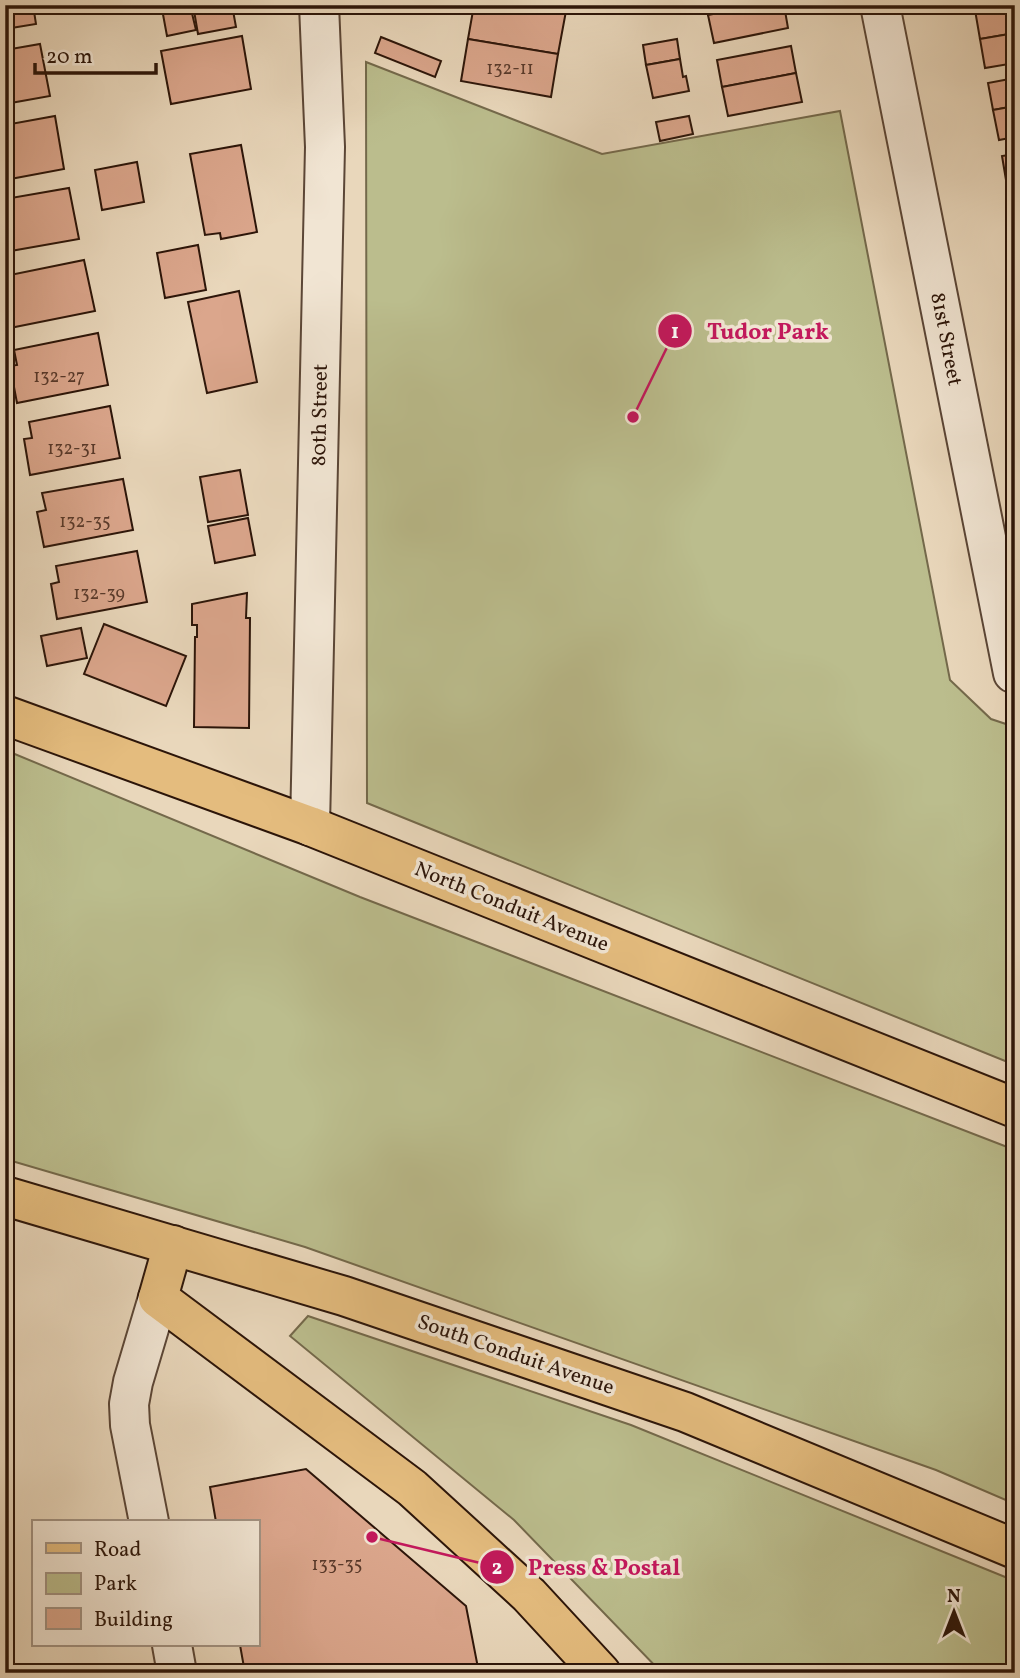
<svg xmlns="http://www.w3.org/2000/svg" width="1020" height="1678" font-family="Vollkorn,serif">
  <rect width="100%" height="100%" fill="#e9d7bb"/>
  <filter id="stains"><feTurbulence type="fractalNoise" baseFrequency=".00286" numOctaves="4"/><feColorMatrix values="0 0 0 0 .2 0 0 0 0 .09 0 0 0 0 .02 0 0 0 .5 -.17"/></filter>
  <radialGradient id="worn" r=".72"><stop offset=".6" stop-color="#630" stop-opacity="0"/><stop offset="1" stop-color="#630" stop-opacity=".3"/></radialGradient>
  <g fill="#bbbd8d" stroke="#74694b" stroke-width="2">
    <polygon points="366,62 602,154 840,111 950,680 991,719 1015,727 1015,1065 367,803"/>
    <polygon points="5,750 360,897 1015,1150 1015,1504 936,1470 305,1247 5,1159"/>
    <polygon points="308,1316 631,1425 1015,1581 1015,1673 662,1673 514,1520 290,1336"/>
  </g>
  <g fill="#dba68c" stroke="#2c1509" stroke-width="2">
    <polygon points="5,5 33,5 36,24 5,29"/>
    <polygon points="190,5 196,30 167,36 162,9"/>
    <polygon points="193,5 232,5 236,27 198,34"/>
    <polygon points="474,5 529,5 566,11 558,54 468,39"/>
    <polygon points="707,5 759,5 708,15"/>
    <polygon points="759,5 784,5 788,28 714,43 708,15"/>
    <polygon points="1000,5 1015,5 1015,33 980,39 975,10"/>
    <polygon points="1015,33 1015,63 985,68 980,39"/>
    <polygon points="242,36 251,89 171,104 161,51"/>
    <polygon points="381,37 441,61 435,77 375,53"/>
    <polygon points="468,39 558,54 551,97 461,81"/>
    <polygon points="677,39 680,59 646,65 643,45"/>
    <polygon points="40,44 50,96 5,104 5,50"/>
    <polygon points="791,46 796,73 722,87 717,60"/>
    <polygon points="680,59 683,77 686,76 689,91 653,98 646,65"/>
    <polygon points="796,73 802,102 728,116 722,87"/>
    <polygon points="1015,78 1015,106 993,110 988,83"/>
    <polygon points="1015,106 1015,137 999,140 993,110"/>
    <polygon points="55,116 64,169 5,180 5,125"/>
    <polygon points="689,116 693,134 660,141 656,122"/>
    <polygon points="241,145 257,232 221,239 220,233 205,235 190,154"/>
    <polygon points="1015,154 1015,184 1007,186 1002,156"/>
    <polygon points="137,162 144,202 102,210 95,170"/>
    <polygon points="1015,184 1015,212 1012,212 1007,186"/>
    <polygon points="69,188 79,239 5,252 5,199"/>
    <polygon points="198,245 206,290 165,298 157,253"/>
    <polygon points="84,260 95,311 5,329 5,276"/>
    <polygon points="239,291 257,382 207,393 188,302"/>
    <polygon points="98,333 108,385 17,403 10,366 17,365 14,350"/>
    <polygon points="110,406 120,458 30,475 24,439 32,438 29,422"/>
    <polygon points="240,470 248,515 208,522 200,477"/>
    <polygon points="123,479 133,530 44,547 37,512 46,510 42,493"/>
    <polygon points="248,518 255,555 215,563 208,526"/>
    <polygon points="137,551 147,602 57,619 51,584 59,582 56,566"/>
    <polygon points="247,593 246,618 250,618 249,728 194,727 195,637 197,637 197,625 192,625 192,604"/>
    <polygon points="104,624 186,656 166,706 84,674"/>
    <polygon points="81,628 87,658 47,666 41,636"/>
    <polygon points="306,1469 466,1606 479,1673 245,1673 240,1645 257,1645 257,1522 216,1522 210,1487"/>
  </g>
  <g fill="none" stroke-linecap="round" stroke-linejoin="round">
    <g stroke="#5b4636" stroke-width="42">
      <g id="minor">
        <polyline points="880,5 1013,673 1015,673"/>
        <polyline points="310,826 325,147 319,5"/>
        <polyline points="149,1522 130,1425 129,1404 133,1382 158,1298"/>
        <polyline points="172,1645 177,1673"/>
      </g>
    </g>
    <g stroke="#2c1509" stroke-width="42">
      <g id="major">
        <polyline points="5,715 310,826 1015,1108"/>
        <polyline points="5,1196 344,1296 685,1412 1015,1549"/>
        <polyline points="173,1245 158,1298 412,1488 529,1595 601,1673"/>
      </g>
    </g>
    <use href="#minor" stroke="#f1e5d3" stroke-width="38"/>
    <use href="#major" stroke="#e4bc7e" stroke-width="38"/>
  </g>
  <g text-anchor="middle" stroke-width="7" stroke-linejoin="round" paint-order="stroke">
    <g font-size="18" fill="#58392a">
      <text x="510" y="74">132-11</text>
      <text x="59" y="382">132-27</text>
      <text x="72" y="454">132-31</text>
      <text x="85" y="527">132-35</text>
      <text x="99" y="599">132-39</text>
      <text x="337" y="1570">133-35</text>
    </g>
    <g font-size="21" fill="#2c1509" stroke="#f1e5d3">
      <text transform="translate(947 339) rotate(79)" y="7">81st Street</text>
      <text transform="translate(319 415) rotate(-89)" y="7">80th Street</text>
      <text transform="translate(512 906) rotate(22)" y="7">North Conduit Avenue</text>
      <text transform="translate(516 1354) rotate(19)" y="7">South Conduit Avenue</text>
    </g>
  </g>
  <path fill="none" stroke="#c2185b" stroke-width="2.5" d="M633 417L675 331M372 1537L497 1567"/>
  <g fill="#c2185b" stroke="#f1e5d3" stroke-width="2.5">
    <circle cx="633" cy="417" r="7"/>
    <circle cx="372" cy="1537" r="7"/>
    <circle cx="675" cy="331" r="18"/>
    <circle cx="497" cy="1567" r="18"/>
  </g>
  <g font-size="21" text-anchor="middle" font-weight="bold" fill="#fff">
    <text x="675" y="338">1</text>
    <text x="497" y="1574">2</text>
  </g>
  <g font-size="23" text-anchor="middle" font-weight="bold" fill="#c2185b" stroke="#f1e5d3" stroke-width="7" stroke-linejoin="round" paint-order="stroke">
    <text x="768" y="339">Tudor Park</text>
    <text x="604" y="1575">Press &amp; Postal</text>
  </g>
  <rect width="1020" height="1678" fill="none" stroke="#e9d7bb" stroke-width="28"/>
  <rect x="7" y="7" width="1006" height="1664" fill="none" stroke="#2c1509" stroke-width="3.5"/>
  <rect x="14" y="14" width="992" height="1650" fill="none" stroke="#2c1509" stroke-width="2"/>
  <rect x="32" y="1520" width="228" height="126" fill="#f1e5d3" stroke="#a29282" stroke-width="2"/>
  <rect x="46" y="1543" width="35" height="10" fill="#e4bc7e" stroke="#a29282" stroke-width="2"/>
  <text x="94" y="1556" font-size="21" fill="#2c1509">Road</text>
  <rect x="46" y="1573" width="35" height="21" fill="#bbbd8d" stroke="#a29282" stroke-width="2"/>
  <text x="94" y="1590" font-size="21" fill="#2c1509">Park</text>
  <rect x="46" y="1608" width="35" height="21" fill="#dba68c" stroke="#a29282" stroke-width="2"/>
  <text x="94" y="1626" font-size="21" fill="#2c1509">Building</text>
  <g transform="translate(954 1612)" stroke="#f1e5d3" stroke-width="5" paint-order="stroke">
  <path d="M0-5L12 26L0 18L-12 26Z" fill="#2c1509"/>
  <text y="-10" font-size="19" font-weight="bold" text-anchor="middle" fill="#2c1509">N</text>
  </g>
  <path d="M35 63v10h121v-10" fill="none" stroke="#2c1509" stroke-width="3.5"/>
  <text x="46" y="63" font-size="21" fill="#2c1509" stroke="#f1e5d3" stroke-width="5" paint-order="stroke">20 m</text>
  <rect width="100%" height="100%" filter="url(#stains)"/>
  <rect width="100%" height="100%" fill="url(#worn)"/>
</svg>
